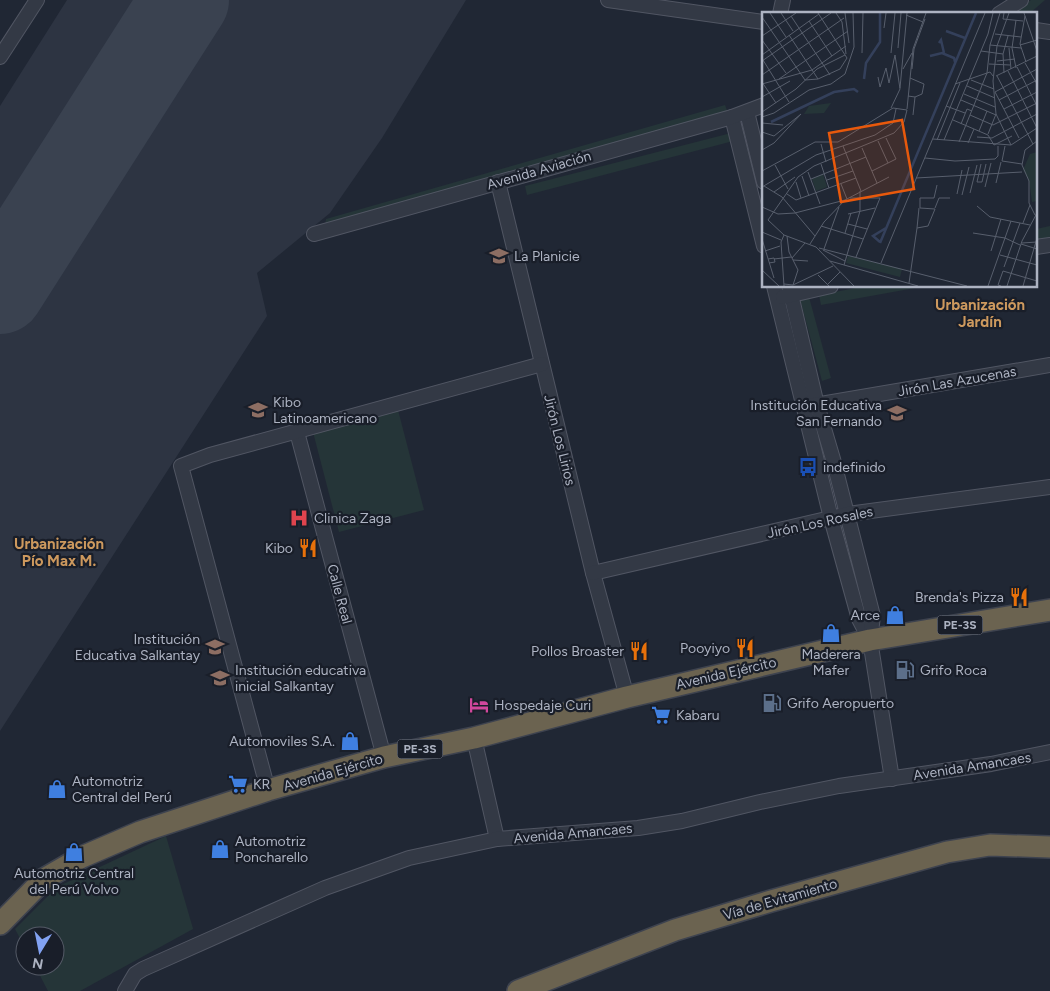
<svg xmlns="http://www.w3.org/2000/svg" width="1050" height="991" font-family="Figtree,sans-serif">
  <rect width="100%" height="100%" fill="#202734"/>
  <polygon fill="#2d3442" points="67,0 466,0 382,138 330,213 257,273 267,316 0,731 0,106"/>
  <g fill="#253538">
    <polygon points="1031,0 1045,0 1029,14 1016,14 1015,11"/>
    <polygon points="725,105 728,113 325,226 326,219"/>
    <polygon points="739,131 741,139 527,195 525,186"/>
    <polygon points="1050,226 1050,238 1036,240 1036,229"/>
    <polygon points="866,286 926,286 821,305 819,295"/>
    <polygon points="809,297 831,378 822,381 800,299"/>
    <polygon points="398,410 424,510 339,532 313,432"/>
    <polygon points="166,836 194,932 193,929 80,991 48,991 35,966 55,966 55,936 25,936 25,948 15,929 57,887"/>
  </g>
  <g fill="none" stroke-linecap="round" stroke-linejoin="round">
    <polyline stroke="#3a4250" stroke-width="88" points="0,290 185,0"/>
    <g stroke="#515663" stroke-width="16">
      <g id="minor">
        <polyline points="608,0 764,22"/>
        <polyline points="780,14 783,0"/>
        <polyline points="999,14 1021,0"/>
        <polyline points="1036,30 1050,32"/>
        <polyline points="0,57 37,0"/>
        <polyline points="747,112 764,182"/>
        <polyline points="732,117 764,246"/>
        <polyline points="498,182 593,573 627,697"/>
        <polyline points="314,234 732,117 764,105"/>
        <polyline points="1036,247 1050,245"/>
        <polyline points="774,286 831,518 859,619 870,640"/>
        <polyline points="789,286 817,405 833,459 873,616 870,640 892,779"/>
        <polyline points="783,297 831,286"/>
        <polyline points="809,406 1050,365"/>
        <polyline points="297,432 384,757"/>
        <polyline points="593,573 848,514 1050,487"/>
        <polyline points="474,738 497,839"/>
        <polyline points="268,790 181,466 210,455 542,364"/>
        <polyline points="125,991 135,974 143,969 325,888 409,858 497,839 638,828 682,821 760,802 839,786 991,764 1050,752"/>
      </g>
    </g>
    <g stroke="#3e434f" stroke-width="24">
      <g id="highway">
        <polyline points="0,924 44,879 82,857 140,832 268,790 384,757 474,738 627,697 870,640 1050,610"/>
        <polyline points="518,991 675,930 771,901 947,852 990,845 1050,847"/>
      </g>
    </g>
    <use href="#minor" stroke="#333945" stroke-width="14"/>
    <use href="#highway" stroke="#6b6350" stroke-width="21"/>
  </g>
  <defs>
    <g id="school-bare" transform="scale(1.5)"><path d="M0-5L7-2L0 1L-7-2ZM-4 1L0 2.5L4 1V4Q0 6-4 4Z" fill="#8d6e63" stroke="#191e29" stroke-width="2.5" paint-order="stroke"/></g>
    <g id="bus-bare" transform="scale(1.5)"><path d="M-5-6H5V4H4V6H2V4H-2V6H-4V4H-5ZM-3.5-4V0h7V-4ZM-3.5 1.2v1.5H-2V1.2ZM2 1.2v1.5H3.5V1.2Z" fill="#1a4fb4" stroke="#191e29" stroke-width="2.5" paint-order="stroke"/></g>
    <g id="hospital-bare" transform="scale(1.5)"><path d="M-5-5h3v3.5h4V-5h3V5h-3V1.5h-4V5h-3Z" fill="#e0444e" stroke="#191e29" stroke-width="2.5" paint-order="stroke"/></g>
    <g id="restaurant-bare" transform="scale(1.5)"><path d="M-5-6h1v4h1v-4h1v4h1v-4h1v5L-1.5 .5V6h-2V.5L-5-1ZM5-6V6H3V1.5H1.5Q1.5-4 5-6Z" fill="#e8710a" stroke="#191e29" stroke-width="2.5" paint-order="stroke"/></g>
    <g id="shop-bare" transform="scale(1.5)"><path d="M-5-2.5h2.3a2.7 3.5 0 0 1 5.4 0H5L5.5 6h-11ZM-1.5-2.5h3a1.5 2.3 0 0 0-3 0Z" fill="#3f7fe0" stroke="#191e29" stroke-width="2.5" paint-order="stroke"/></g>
    <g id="fuel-bare" transform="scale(1.5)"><path d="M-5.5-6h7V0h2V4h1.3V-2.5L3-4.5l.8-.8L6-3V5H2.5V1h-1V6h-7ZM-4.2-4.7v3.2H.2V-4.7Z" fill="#5c6f8a" stroke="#191e29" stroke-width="2.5" paint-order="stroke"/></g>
    <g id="hotel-bare" transform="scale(1.5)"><path d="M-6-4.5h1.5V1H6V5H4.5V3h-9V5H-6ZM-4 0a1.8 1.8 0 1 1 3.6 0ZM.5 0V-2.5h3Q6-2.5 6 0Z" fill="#d1479c" stroke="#191e29" stroke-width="2.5" paint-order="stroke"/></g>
    <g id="supermarket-bare" transform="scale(1.5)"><path d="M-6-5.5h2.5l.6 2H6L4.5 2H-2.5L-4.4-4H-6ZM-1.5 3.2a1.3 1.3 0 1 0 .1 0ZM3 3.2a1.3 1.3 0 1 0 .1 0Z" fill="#3f7fe0" stroke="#191e29" stroke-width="2.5" paint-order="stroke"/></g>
  </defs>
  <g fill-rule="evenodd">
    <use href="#school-bare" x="499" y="256"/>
    <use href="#school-bare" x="258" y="410"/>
    <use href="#school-bare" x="897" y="413"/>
    <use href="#bus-bare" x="808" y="467"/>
    <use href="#hospital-bare" x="299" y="518"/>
    <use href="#restaurant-bare" x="308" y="548"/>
    <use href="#restaurant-bare" x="1019" y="597"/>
    <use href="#shop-bare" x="895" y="615"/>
    <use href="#shop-bare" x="831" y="633"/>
    <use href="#school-bare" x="215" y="647"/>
    <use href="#restaurant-bare" x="745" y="648"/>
    <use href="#restaurant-bare" x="639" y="651"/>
    <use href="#fuel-bare" x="905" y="670"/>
    <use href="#school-bare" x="220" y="678"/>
    <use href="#fuel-bare" x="772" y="703"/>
    <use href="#hotel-bare" x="479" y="705"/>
    <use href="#supermarket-bare" x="661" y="715"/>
    <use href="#shop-bare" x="350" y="741"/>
    <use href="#supermarket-bare" x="238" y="784"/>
    <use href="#shop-bare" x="57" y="789"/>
    <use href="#shop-bare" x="220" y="849"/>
    <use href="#shop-bare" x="74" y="852"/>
  </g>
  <g text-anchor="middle" stroke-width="4.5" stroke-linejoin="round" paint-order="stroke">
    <g fill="#191e29" stroke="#818694" stroke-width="1">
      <rect x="937.5" y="615.5" width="45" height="19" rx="4"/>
      <rect x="397.5" y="739.5" width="45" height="19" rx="4"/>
    </g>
    <g font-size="12" font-weight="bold" fill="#adb3c2">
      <text x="960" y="629">PE-3S</text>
      <text x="420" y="753">PE-3S</text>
    </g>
    <g font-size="14" fill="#adb3c2" stroke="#191e29">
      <text transform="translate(539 170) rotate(-16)" y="5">Avenida Aviación</text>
      <text transform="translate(957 381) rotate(-10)" y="5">Jirón Las Azucenas</text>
      <text transform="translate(560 440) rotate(76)" y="5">Jirón Los Lirios</text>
      <text transform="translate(820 522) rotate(-12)" y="5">Jirón Los Rosales</text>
      <text transform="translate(340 594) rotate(75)" y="5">Calle Real</text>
      <text transform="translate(726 673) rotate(-13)" y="5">Avenida Ejército</text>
      <text transform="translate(972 766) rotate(-9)" y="5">Avenida Amancaes</text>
      <text transform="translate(333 772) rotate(-16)" y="5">Avenida Ejército</text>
      <text transform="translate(573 833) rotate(-5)" y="5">Avenida Amancaes</text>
      <text transform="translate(780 899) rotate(-16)" y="5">Vía de Evitamiento</text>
    </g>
    <g font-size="14" fill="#adb3c2" stroke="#191e29" text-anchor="start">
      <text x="514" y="261">La Planicie</text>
      <text x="273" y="407">Kibo<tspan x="273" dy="16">Latinoamericano</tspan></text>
      <text x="882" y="410" text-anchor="end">Institución Educativa<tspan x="882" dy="16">San Fernando</tspan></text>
      <text x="823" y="472">indefinido</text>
      <text x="314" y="523">Clinica Zaga</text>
      <text x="293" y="553" text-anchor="end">Kibo</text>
      <text x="1004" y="602" text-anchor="end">Brenda's Pizza</text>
      <text x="880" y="620" text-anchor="end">Arce</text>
      <text x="200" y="644" text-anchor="end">Institución<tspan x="200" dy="16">Educativa Salkantay</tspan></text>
      <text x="730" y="653" text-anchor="end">Pooyiyo</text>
      <text x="624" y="656" text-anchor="end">Pollos Broaster</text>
      <text x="831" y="659" text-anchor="middle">Maderera<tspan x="831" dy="16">Mafer</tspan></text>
      <text x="235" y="675">Institución educativa<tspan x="235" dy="16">inicial Salkantay</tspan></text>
      <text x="920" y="675">Grifo Roca</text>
      <text x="787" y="708">Grifo Aeropuerto</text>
      <text x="494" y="710">Hospedaje Curi</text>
      <text x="676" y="720">Kabaru</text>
      <text x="335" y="746" text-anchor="end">Automoviles S.A.</text>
      <text x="72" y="786">Automotriz<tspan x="72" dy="16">Central del Perú</tspan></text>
      <text x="253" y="789">KR</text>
      <text x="235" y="846">Automotriz<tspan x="235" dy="16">Poncharello</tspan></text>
      <text x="74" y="878" text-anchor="middle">Automotriz Central<tspan x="74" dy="16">del Perú Volvo</tspan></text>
    </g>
    <g font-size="15" font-weight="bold" fill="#cd995e" stroke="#191e29">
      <text x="980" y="310">Urbanización<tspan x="980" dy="17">Jardín</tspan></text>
      <text x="59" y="549">Urbanización<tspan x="59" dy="17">Pío Max M.</tspan></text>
    </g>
  </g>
  <g transform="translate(762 12)">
    <rect width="275" height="275" fill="#202734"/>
    <path d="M69 91 62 101 42 102 47 94ZM275 140V189L270 190 267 168 261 158 268 142ZM61 162 65 175 54 179 50 167ZM86 244 140 257 138 265 84 251Z" fill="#253538"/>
    <path fill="none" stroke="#34405b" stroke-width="2.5" d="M184 19 203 26M177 31 179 28 182 41M168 44 180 41 192 46 193 50M102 67 104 51 118 30V1M9 110 72 80 92 77 96 80M118 230 111 224 124 216M118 231 214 1"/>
    <path fill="none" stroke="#585f6d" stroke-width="1" d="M8 1 24 25M19 1 31 19M74 1 80 10 84 42M83 1 87 31M242 1 241 7 261 9M247 1 235 34 231 69 234 102 249 133M262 1 275 39M144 3 161 10M29 4 68 63M263 4 258 32 264 50M0 5 43 68 56 67 78 57 85 46 56 1M47 9 70 44M122 16 124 1M233 22 259 25M27 23 56 67M0 24 34 1M0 28 24 61M228 33 259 36M258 33 275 28M136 36 139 1M247 36 249 57M219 39 241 42M100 41 101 1M129 41 133 1M0 43 57 2M1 48 27 90M0 49 69 1M235 49 253 47M263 51 275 72M227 52 248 53M255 55 275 94M254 56 250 36 254 8M141 57 150 41M150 57 152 37 163 7M246 59 275 116M242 61 241 42 246 24M0 63 82 6M234 64 275 44M235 64 271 132M116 65 118 75 124 56 127 71 133 43 138 77 129 96M148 66 162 72 160 82 153 85M17 67 86 19M209 68 232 77M0 70 14 91M0 72 50 58 84 34M193 72 228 60 231 64M205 74 233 86M138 76 145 1M202 82 233 95M146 84 153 85 151 103M0 85 28 69M199 88 234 103M237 88 275 68M184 94 203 101M145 97 151 37 164 1M242 97 275 80M0 100 34 77 55 57 83 43M208 103 231 113 275 91M0 105 12 101 47 78 69 72 83 62 92 35 91 1M191 108 226 123 232 133M0 111 21 113M199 112 205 97 210 99M217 119 225 99M0 120 12 124 39 102 12 131 0 138M226 122 234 102M215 125 230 126 275 102M257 126 233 80 275 57M171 127 249 133M175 128 198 71M182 128 226 22 231 1M116 129 126 151M197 130 225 61 228 33 238 1M206 131 212 117M59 132 64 150M232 133 250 124M249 133 275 116M81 134 99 179M243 134 240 149 260 152M100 136 115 171M163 146 193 149 233 147 236 144V134M59 152 67 176M219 152 215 170H220L224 152M13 153 26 177M0 159 53 130H76L131 96 145 98 142 110 132 121 52 154 36 165 6 208 22 223 54 235 92 274M110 159 134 147 124 126M46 160 58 192M40 164 47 184M154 166 260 160M49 167 104 145M65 168 91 159M34 170 39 186M234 171 239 150M79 172 85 187M2 174 20 185 53 224M0 175 54 143 113 123 131 111 134 97M223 175 229 151M12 180 33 165M208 181 215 153M25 182 34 188 94 166M195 182 200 158M200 183 207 155M88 186H118L94 245M215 194 228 205 268 213M0 195 16 202 33 201 83 188M173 196 177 186H188M86 202 113 196M273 203 267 191V169L260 153 263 138 275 129M261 211 268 193M86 212 105 217M59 214 101 227M155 216 157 196M0 220 19 228M83 221 89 201M211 221 243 226 258 233M22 223 19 230 22 274M25 224 27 240 36 258 31 273M0 227 12 266M260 231 275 230M48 232 62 210 83 188 127 165M259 232 275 237M57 236 205 274M62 237 77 195M61 238 83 249M3 239 18 234M229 239 239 207M238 243 275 253M30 246 43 231M6 247 12 246 13 250 7 251M12 247 29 245M31 248 46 249M68 249 156 274M119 251 223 1M82 253 98 199V179M242 255 258 211M0 258 17 274M56 263 67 274M147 271 155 216 166 214 173 197 158 196V186H172L175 173M22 272 31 273 71 254M65 273 78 260M226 274 249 209M239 274 236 273 241 259 275 269M245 274 260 229 275 201M261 274 275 226"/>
    <path fill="#e8590c" fill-opacity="0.15" stroke="#e8590c" stroke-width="2.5" d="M140 108 152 177 79 190 67 121Z"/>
    <rect width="275" height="275" fill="none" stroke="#adb3c2" stroke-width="2.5"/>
  </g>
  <g transform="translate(40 951) rotate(190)"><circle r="24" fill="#191e29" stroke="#545a66"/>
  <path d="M0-4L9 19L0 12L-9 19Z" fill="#82a2f2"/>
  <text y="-8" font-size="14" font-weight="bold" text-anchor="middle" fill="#adb3c2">N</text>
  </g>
</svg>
